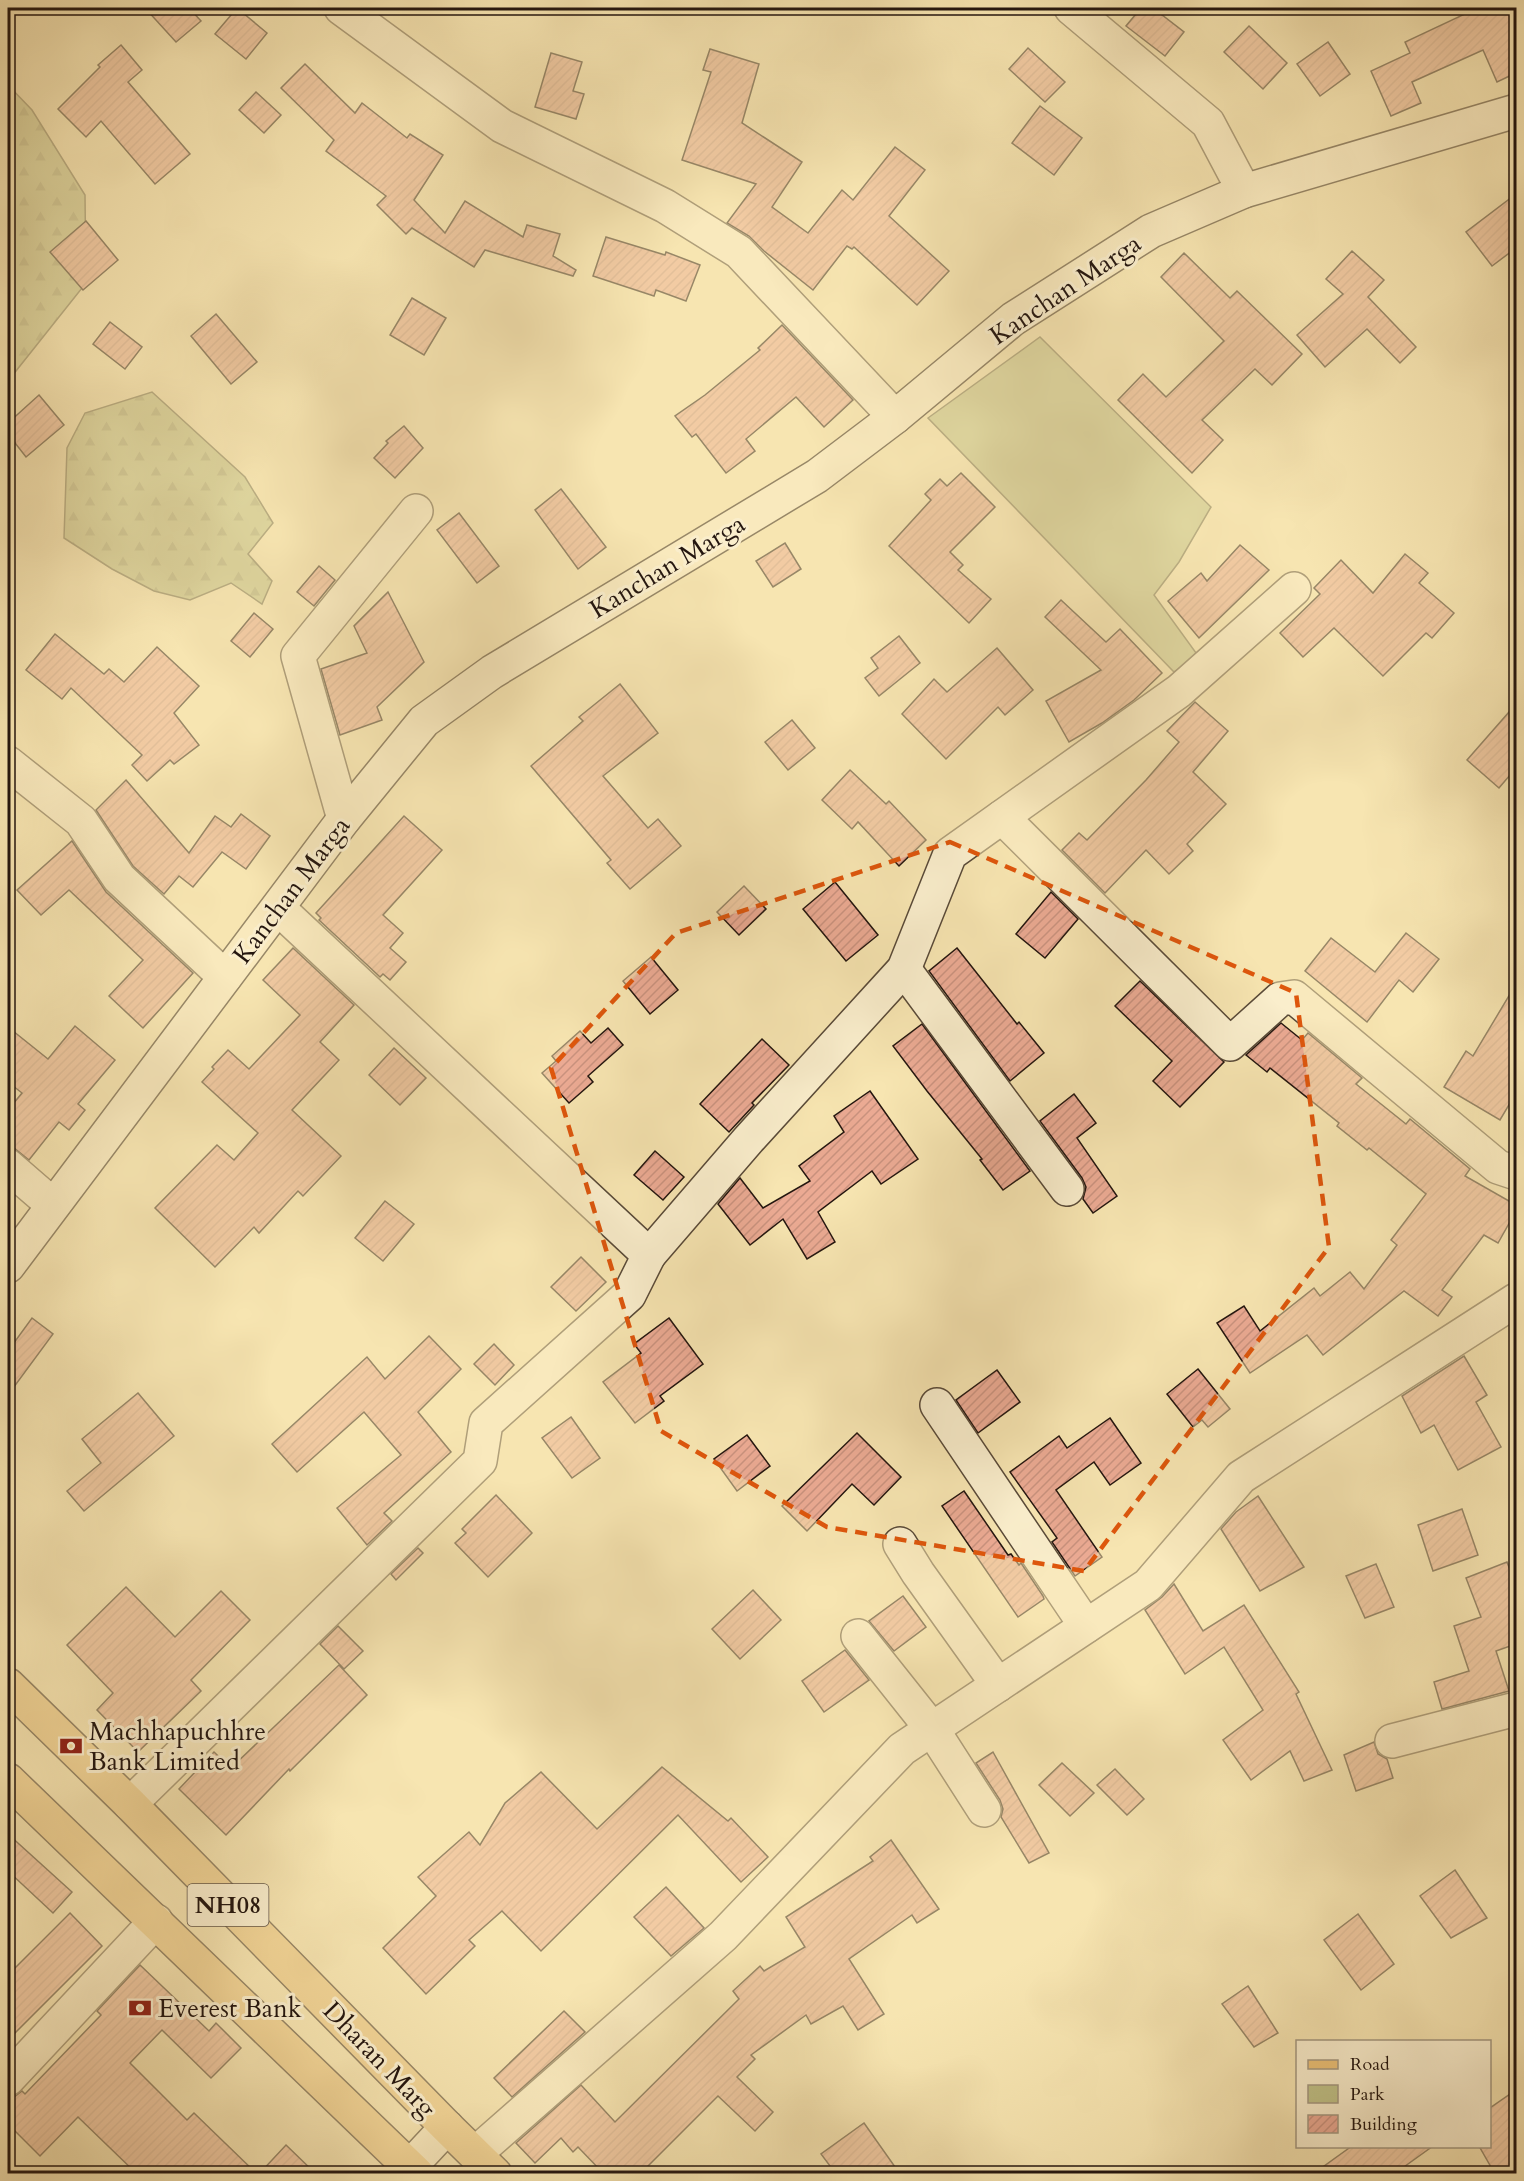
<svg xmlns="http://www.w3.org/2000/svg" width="1524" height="2181" font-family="Cardo,serif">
  <defs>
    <pattern id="forest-firs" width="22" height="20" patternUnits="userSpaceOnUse" patternTransform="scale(1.5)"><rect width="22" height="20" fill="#c1c389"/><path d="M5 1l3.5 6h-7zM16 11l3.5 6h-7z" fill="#a6a775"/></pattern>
    <pattern id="building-hatch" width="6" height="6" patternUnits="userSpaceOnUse" patternTransform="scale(1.5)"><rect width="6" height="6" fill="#ebaa93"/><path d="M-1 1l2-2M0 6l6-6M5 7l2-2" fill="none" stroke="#c9927e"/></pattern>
  </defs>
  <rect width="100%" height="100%" fill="#f7e5b1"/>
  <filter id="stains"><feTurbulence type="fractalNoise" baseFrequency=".00333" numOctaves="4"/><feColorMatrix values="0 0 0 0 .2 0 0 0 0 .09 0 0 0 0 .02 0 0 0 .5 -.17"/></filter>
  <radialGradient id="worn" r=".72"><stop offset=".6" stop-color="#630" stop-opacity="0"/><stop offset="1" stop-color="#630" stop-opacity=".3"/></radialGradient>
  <polygon fill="#c1c389" stroke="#726c4c" stroke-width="1.5" points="1040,337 1211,507 1179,562 1154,595 1199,657 1174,672 928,418"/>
  <g fill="url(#forest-firs)" stroke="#726c4c" stroke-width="1.5">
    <polygon points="8,85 32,110 85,195 86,283 8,381"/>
    <polygon points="152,392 245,477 273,523 248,554 272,581 262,604 231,583 190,600 154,591 112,569 64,538 67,448 85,413"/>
  </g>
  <g fill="url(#building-hatch)" stroke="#24160f" stroke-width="1.5">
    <polygon points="145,8 189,8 201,21 176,42"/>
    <polygon points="237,8 267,33 246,59 215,34"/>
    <polygon points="1141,8 1153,8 1184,32 1165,56 1126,26"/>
    <polygon points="1462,8 1516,8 1516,73 1497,82 1483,50 1412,82 1421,103 1391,116 1371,71 1410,53 1405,42 1465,14"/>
    <polygon points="1249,26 1287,63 1263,89 1224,52"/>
    <polygon points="1328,42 1350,74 1320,96 1297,64"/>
    <polygon points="121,45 142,70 128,82 190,154 155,184 101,121 86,137 58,109 100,67 98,65"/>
    <polygon points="1028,48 1065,82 1045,102 1009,69"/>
    <polygon points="710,49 759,64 742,123 802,162 772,207 808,233 842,190 853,200 895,147 925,170 889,216 949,271 917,305 854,247 852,249 847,246 813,290 764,251 749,236 727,223 756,184 682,160 711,72 703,70"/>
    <polygon points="551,53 582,62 573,91 584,94 576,119 535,107"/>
    <polygon points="305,64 355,113 362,103 407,138 410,134 443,155 414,200 445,233 465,201 523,237 527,225 560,234 553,256 576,270 573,276 485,250 474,267 412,228 406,234 377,205 386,196 326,151 334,140 281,88"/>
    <polygon points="256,92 281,115 264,133 239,110"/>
    <polygon points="1040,106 1082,138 1054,175 1012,143"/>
    <polygon points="1516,194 1516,248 1492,266 1466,232"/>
    <polygon points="86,221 118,260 83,290 50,252"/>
    <polygon points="606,237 665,255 666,252 700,265 686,301 656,290 654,296 593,276"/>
    <polygon points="1352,251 1384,280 1368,297 1416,347 1400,363 1367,329 1325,367 1297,335 1343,294 1326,279"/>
    <polygon points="1184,253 1230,298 1237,291 1302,354 1272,385 1255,369 1202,420 1223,440 1192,473 1118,400 1143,374 1166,397 1224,341 1161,277"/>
    <polygon points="412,298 446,318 424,355 390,335"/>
    <polygon points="216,314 257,362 231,384 191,336"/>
    <polygon points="110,322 142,347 125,369 93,344"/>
    <polygon points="782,325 853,400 824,427 796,397 746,439 755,451 726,473 696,434 692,437 675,416 705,395 760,350 758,348"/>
    <polygon points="39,395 64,425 26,457 8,434 8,423"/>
    <polygon points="404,426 423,448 395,478 374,458 388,443 386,441"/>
    <polygon points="961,473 995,507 950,552 963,565 958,570 991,599 969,623 889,546 931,500 925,494 940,479 947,486"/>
    <polygon points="561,489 606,547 578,569 535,510"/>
    <polygon points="459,513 499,566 477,583 437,530"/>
    <polygon points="785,543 801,569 773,587 756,561"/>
    <polygon points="1240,545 1269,570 1199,638 1168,601 1201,573 1207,581"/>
    <polygon points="1405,554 1428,573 1419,583 1454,613 1432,638 1426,633 1383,676 1334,628 1303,657 1280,633 1320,594 1314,588 1341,560 1373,593"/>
    <polygon points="319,566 335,580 314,606 297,592"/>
    <polygon points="388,592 424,662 377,707 382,720 340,735 321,669 367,653 354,626"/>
    <polygon points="1061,600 1106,642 1120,629 1162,673 1134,700 1102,723 1069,742 1046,701 1101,670 1045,617"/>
    <polygon points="254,613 273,629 250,657 231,641"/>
    <polygon points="55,634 104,674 109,669 124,682 157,647 199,686 174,713 199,745 174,764 170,760 147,781 132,765 142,755 71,688 62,699 26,670"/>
    <polygon points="899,636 920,663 879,696 865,678 878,668 871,658"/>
    <polygon points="997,648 1033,690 1005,715 998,707 946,759 902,714 934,679 947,692"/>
    <polygon points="620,684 658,733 603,776 648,828 658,819 681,846 630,889 607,863 611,860 531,766 583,721 579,717"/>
    <polygon points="1195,702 1228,731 1193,772 1226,804 1187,844 1193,851 1169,874 1146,850 1105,893 1062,850 1079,833 1087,840 1146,780 1179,742 1167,731"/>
    <polygon points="1516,704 1516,768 1499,788 1467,760"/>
    <polygon points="792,720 815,748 788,770 765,742"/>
    <polygon points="850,770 886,804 889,801 926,840 899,866 858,822 852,829 822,800"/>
    <polygon points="126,780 189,853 215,816 231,827 241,814 270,836 246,869 222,852 193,887 179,876 164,894 133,866 96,810"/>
    <polygon points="404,816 442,850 383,915 403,933 390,948 406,962 390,980 383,974 380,977 319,920 321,918 316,913"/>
    <polygon points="72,841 106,892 193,973 143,1028 109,996 143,960 69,890 41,915 17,890"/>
    <polygon points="835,882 878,935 846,961 803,909"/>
    <polygon points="744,886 766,909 739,935 717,912"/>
    <polygon points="1051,892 1078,919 1045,958 1016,934"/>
    <polygon points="1406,933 1439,959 1413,992 1399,980 1367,1022 1305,971 1331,938 1375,972"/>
    <polygon points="293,948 354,1005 320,1042 339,1060 292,1110 341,1156 303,1196 298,1191 259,1233 254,1227 215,1267 155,1208 217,1145 234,1160 258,1133 202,1082 214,1069 212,1067 228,1050 249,1069 300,1015 263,980"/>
    <polygon points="957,948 1017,1024 1019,1022 1044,1053 1010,1081 929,971"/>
    <polygon points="651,957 678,990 650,1014 623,981"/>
    <polygon points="1140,981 1224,1062 1180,1107 1153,1081 1172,1061 1115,1006"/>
    <polygon points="1516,984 1516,1093 1500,1120 1444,1087 1466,1051 1473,1056"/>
    <polygon points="1281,1023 1302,1040 1308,1033 1362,1078 1356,1084 1406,1124 1410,1119 1470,1169 1465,1176 1516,1205 1516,1211 1498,1243 1484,1235 1442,1290 1452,1297 1438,1316 1404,1291 1323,1355 1307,1335 1250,1373 1217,1323 1244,1306 1260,1331 1314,1288 1320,1296 1350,1272 1364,1289 1397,1245 1391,1240 1426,1194 1369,1148 1367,1150 1337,1126 1339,1123 1270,1068 1267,1072 1246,1055"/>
    <polygon points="922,1024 1030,1171 1003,1190 980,1160 982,1159 927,1091 893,1046"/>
    <polygon points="75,1026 115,1060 78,1104 85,1110 69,1130 59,1122 29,1160 8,1143 8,1110 22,1093 8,1082 8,1027 48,1059"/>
    <polygon points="608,1028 623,1045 588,1076 593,1082 569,1103 542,1073 556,1061 552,1056 580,1031 591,1043"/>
    <polygon points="762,1039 789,1065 752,1103 754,1105 729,1132 700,1104"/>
    <polygon points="394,1048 426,1078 400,1105 369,1075"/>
    <polygon points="870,1091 918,1159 881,1184 872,1171 818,1212 835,1242 807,1259 783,1219 750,1245 718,1204 740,1178 763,1208 810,1181 799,1166 844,1132 834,1116"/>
    <polygon points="1074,1094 1096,1123 1077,1138 1117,1196 1093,1213 1083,1199 1086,1187 1082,1178 1040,1121"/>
    <polygon points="655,1151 684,1177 663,1200 634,1175"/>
    <polygon points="385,1201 414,1224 383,1261 355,1238"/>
    <polygon points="581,1257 606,1282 576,1311 551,1287"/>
    <polygon points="32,1318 53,1334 8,1395 8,1351"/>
    <polygon points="669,1318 703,1364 660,1396 664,1401 635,1423 603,1382 641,1353 634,1344"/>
    <polygon points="429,1336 461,1369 418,1412 451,1452 384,1513 392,1521 367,1545 337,1508 401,1455 364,1412 297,1472 272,1444 367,1357 385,1379"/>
    <polygon points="494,1344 514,1365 495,1385 474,1364"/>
    <polygon points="1464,1356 1487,1395 1476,1402 1501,1447 1458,1470 1434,1425 1421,1433 1402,1396"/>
    <polygon points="1198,1369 1230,1409 1208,1427 1202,1420 1193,1427 1167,1394"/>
    <polygon points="997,1370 1020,1402 978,1433 956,1400"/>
    <polygon points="138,1393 174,1436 84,1511 67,1491 101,1463 82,1439"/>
    <polygon points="571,1417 600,1458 572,1478 542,1438"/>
    <polygon points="1110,1418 1141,1463 1110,1485 1094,1462 1056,1490 1102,1557 1075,1576 1052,1542 1057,1538 1010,1472 1059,1436 1067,1448"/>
    <polygon points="857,1433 901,1477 874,1505 852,1484 807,1531 782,1506"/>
    <polygon points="747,1435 770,1466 737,1491 714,1459"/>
    <polygon points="964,1491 1008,1555 1011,1554 1019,1565 1021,1563 1043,1596 1044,1599 1018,1617 942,1506"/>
    <polygon points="496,1495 532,1533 488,1577 455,1543 466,1533 462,1529"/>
    <polygon points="1258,1496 1304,1567 1260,1591 1221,1529 1236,1512"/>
    <polygon points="1462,1509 1478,1555 1433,1571 1418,1525"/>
    <polygon points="418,1548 423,1553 396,1580 391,1574"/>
    <polygon points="1507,1562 1516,1586 1516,1644 1496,1651 1509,1691 1442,1709 1434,1682 1469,1671 1454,1626 1481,1617 1466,1578"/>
    <polygon points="1376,1564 1394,1607 1365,1618 1346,1576"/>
    <polygon points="1174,1584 1203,1631 1244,1605 1299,1692 1296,1694 1332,1770 1304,1781 1290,1751 1251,1780 1223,1740 1263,1710 1224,1647 1185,1674 1145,1610 1162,1597"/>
    <polygon points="126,1587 175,1637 221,1591 250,1620 191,1680 201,1691 138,1752 97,1710 113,1693 67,1645"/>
    <polygon points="753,1590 781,1620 740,1659 712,1629"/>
    <polygon points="903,1596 926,1627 894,1651 869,1621"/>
    <polygon points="338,1626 363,1651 344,1669 320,1644"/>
    <polygon points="845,1650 869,1680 824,1712 802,1681"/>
    <polygon points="339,1665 367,1695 290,1771 289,1769 226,1835 179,1789 214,1752 231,1768"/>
    <polygon points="1374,1742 1378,1754 1387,1759 1393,1778 1356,1791 1344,1755"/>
    <polygon points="993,1752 1049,1853 1029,1863 1001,1817 1003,1809 1000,1800 976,1763"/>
    <polygon points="1062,1763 1094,1793 1070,1816 1039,1785"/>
    <polygon points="662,1767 728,1821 731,1818 768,1857 741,1882 678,1815 541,1951 502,1911 469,1940 475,1946 426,1994 383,1948 436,1896 418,1877 469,1832 480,1845 505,1803 541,1772 597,1829"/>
    <polygon points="1115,1769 1144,1799 1127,1815 1097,1785"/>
    <polygon points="8,1834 72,1892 53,1913 8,1871"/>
    <polygon points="891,1840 939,1909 917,1923 912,1915 849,1959 884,2014 858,2030 843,2006 811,2024 806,2015 751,2055 755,2059 737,2077 773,2112 755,2131 718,2096 640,2174 604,2174 578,2147 573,2152 561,2138 535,2163 516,2143 581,2085 615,2122 739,1999 733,1991 760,1966 764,1971 805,1947 786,1917 873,1861 870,1857"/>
    <polygon points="1455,1870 1487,1918 1451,1938 1420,1896"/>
    <polygon points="666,1887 704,1928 671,1956 634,1917"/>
    <polygon points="70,1913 102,1946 8,2040 8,1975"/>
    <polygon points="1358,1914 1394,1964 1361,1990 1324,1940"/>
    <polygon points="140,1965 209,2031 216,2023 241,2048 211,2078 162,2030 130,2063 187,2120 194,2113 257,2174 137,2174 78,2117 40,2156 8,2124 8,2102 22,2091 25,2094 101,2015 97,2011"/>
    <polygon points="1248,1986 1278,2033 1254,2047 1222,2004"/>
    <polygon points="564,2011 585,2032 512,2097 494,2078"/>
    <polygon points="1516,2090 1516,2174 1495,2174 1479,2146 1490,2146 1490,2108"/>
    <polygon points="864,2123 900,2174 836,2174 821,2154"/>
    <polygon points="286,2145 316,2174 259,2174"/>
    <polygon points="1352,2146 1433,2146 1394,2174 1313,2174"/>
  </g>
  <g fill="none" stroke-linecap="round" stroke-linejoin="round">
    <g stroke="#594a38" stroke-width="36">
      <g id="street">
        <polyline points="341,8 502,126 665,206 739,252 895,417"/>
        <polyline points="1071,8 1208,123 1244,191"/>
        <polyline points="8,763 81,821 119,878 225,977"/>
        <polyline points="1002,817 1230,1044 1280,999 1294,997 1498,1167 1516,1173"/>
        <polyline points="344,819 298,656 416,511"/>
        <polyline points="904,969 1067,1189"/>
        <polyline points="8,1166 53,1205"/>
        <polyline points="649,1255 749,1139 904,969 950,854 1179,691 1294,589"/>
        <polyline points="937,1405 1086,1626"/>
        <polyline points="900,1544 918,1573 998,1685"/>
        <polyline points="858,1636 932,1729 984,1810"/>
        <polyline points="1392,1741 1516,1709"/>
        <polyline points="130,1804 480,1461 486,1423 629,1295 649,1255 278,908"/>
        <polyline points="8,2079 156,1921"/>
        <polyline points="475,2154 723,1936 902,1749 1148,1585 1241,1477 1516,1300"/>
      </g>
    </g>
    <g stroke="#24160f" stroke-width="36">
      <g id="secondary">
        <polyline points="8,1266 344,819 424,721 492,672 817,476 895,417 1013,319 1151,231 1244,191 1516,111"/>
        <polyline points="403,2174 447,2127"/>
      </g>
    </g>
    <g stroke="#24160f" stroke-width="36">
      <g id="primary">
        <polyline points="8,1685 130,1804 447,2127 495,2174"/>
        <polyline points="8,1780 417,2174"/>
      </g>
    </g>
    <use href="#street" stroke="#faeecc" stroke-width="33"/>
    <use href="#secondary" stroke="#faeecc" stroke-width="33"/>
    <use href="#primary" stroke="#ecc278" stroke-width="33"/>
  </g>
  <path d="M0 0H1524V2181H0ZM950 842 1296 993 1329 1247 1084 1571 827 1527 661 1431 551 1068 676 933Z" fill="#f7e5b1" fill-opacity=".55" fill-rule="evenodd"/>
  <path fill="none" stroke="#de560c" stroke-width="4.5" stroke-dasharray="12 8" stroke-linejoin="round" d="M950 842 1296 993 1329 1247 1084 1571 827 1527 661 1431 551 1068 676 933Z"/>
  <defs>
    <g id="bank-bare" transform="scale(1.8)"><path d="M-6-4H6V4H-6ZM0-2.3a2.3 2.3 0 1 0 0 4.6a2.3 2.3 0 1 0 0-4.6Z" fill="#8f2418" stroke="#faeecc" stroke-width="2.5" paint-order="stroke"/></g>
  </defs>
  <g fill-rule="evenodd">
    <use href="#bank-bare" x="71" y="1746"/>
    <use href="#bank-bare" x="140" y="2008"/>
  </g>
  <g text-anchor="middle" stroke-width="6" stroke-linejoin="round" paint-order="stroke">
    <rect fill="#faeecc" stroke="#645748" stroke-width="1.5" x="187.5" y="1884" width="81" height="42" rx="4.5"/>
    <g font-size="24" font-weight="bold" fill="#24160f">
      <text x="228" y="1913">NH08</text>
    </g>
    <g font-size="26" fill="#24160f" stroke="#faeecc">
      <text transform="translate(1065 289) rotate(-34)" y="9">Kanchan Marga</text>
      <text transform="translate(667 566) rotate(-31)" y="9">Kanchan Marga</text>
      <text transform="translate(291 890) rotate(-53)" y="9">Kanchan Marga</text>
      <text transform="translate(380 2059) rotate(46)" y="9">Dharan Marg</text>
    </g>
    <g font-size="26" fill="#24160f" stroke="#faeecc" text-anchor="start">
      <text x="89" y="1740">Machhapuchhre<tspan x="89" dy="30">Bank Limited</tspan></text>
      <text x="158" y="2017">Everest Bank</text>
    </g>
  </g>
  <rect width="1524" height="2181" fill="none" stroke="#f7e5b1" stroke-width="30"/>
  <rect x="9" y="9" width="1506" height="2163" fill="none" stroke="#24160f" stroke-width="3"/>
  <rect x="15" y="15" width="1494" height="2151" fill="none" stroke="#24160f" stroke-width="1.5"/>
  <rect x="1296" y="2040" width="195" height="108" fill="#faeecc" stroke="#a49880" stroke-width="1.5"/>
  <rect x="1308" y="2060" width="30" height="9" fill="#ecc278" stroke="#a49880" stroke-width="1.5"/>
  <text x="1350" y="2070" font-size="18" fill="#24160f">Road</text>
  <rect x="1308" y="2085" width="30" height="18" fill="#c1c389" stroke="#a49880" stroke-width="1.5"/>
  <text x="1350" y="2100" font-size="18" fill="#24160f">Park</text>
  <rect x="1308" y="2115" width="30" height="18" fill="url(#building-hatch)" stroke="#a49880" stroke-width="1.5"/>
  <text x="1350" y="2130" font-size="18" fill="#24160f">Building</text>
  <rect width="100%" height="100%" filter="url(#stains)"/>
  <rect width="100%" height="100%" fill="url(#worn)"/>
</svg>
